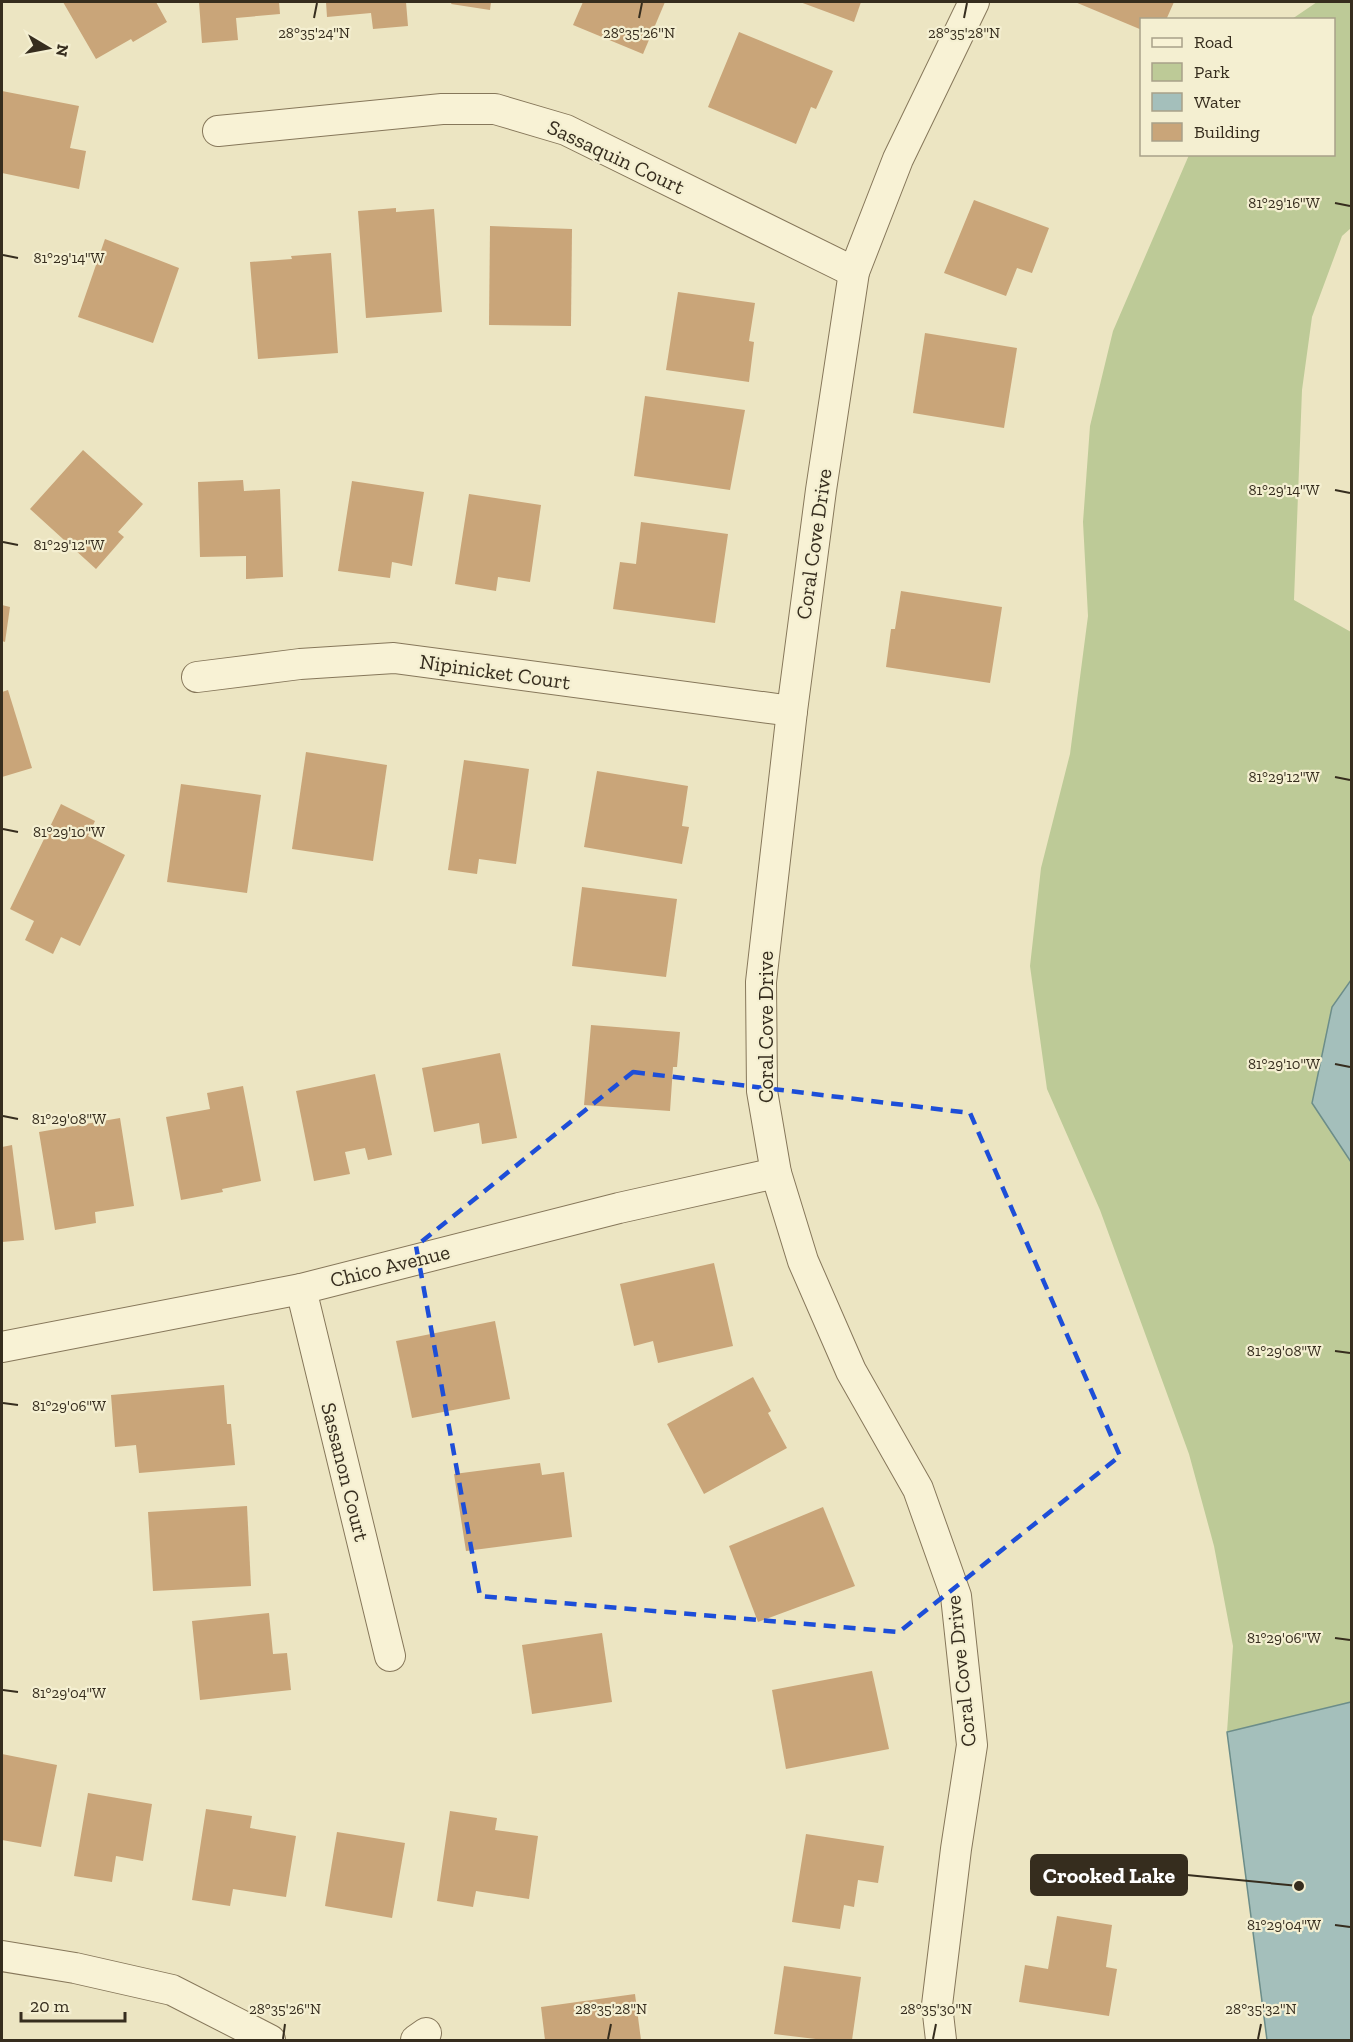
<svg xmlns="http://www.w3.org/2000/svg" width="1353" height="2042" font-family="'Zilla Slab',serif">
  <rect width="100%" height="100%" fill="#ece5c2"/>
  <polygon fill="#bdca97" points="1317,2 1351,2 1351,228 1342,236 1312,317 1302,390 1294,600 1351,632 1351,980 1332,1007 1312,1103 1351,1162 1351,1702 1227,1732 1233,1646 1214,1546 1189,1454 1100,1210 1047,1089 1030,966 1041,868 1070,754 1088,616 1083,522 1090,426 1113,331 1189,155 1334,154 1334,20 1292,19"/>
  <g fill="#a4bfbb" stroke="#6c8d89" stroke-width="1.5">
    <polygon points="1351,980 1351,1162 1312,1103 1332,1007"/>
    <polygon points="1351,1702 1351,2040 1267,2040 1227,1732"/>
  </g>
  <g fill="#c9a579">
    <polygon points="63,2 156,2 167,22 133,42 131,39 96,59"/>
    <polygon points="199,2 279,2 280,14 236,18 238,40 202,43"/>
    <polygon points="326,2 406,2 408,26 373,29 371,13 327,17"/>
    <polygon points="452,2 491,2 490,10 451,4"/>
    <polygon points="583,2 665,2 643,54 573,25"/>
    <polygon points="800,2 861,2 854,22"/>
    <polygon points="1075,2 1174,2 1166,20 1142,20 1142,30"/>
    <polygon points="739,32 833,71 816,109 811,107 796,144 708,107"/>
    <polygon points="2,91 79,106 70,148 86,151 79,189 2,173"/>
    <polygon points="974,200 1049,228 1032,273 1017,268 1006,296 944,273"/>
    <polygon points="396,208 396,212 434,209 442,312 366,318 358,211"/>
    <polygon points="490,226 572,229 571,326 489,325"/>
    <polygon points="105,239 179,268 153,343 78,317"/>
    <polygon points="331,253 338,353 258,359 250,262 292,259 291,256"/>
    <polygon points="678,292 755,303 749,341 754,342 749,382 666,370"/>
    <polygon points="925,333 1017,348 1004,428 913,413"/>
    <polygon points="645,396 745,410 730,490 634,476"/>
    <polygon points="83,450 143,504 118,532 124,537 96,569 30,509"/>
    <polygon points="243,480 244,491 280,489 283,577 246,579 246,556 200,557 198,482"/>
    <polygon points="352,481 424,492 412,566 392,562 390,578 338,571"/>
    <polygon points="469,494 541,505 530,582 498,577 496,591 455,584"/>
    <polygon points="641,522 728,534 715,623 613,609 620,562 636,564"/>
    <polygon points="901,591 1002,607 990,683 886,667 891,629 895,629"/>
    <polygon points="2,605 10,607 5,642 2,641"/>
    <polygon points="8,690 32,768 2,777 2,692"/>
    <polygon points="306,752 387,765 373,861 292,849"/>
    <polygon points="464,760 529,769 516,864 479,859 477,874 448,870"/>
    <polygon points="597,771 688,786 682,826 689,827 682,864 584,847"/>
    <polygon points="181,784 261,795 247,893 167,882"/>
    <polygon points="61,804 95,821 88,836 125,855 80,946 61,937 53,954 25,940 34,921 10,909"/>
    <polygon points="582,887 677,899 666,977 572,966"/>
    <polygon points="591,1025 680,1032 677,1067 673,1067 670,1111 584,1105"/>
    <polygon points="500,1053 517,1138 482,1144 479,1123 434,1132 422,1068"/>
    <polygon points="375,1074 392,1155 368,1160 365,1148 345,1152 350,1174 314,1181 296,1091"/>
    <polygon points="243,1086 261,1181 222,1189 223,1192 181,1200 166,1117 210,1109 207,1093"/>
    <polygon points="120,1118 134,1206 95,1212 96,1223 55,1230 39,1132"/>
    <polygon points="12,1145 24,1240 2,1242 2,1147"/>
    <polygon points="714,1263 733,1346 658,1363 653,1341 634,1346 620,1284"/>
    <polygon points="495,1321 510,1399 412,1418 396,1341"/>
    <polygon points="753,1377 771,1411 768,1413 787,1448 704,1494 667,1424"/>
    <polygon points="224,1385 227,1424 231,1424 235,1465 139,1473 136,1445 115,1447 111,1395"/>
    <polygon points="540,1463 542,1475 564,1472 572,1537 466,1551 454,1474"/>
    <polygon points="247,1506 251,1586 153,1591 148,1512"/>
    <polygon points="823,1507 855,1586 758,1622 729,1546"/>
    <polygon points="269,1613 273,1654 287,1653 291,1690 200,1700 192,1621"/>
    <polygon points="602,1633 612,1702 532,1714 522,1645"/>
    <polygon points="872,1671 889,1749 786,1769 772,1690"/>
    <polygon points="2,1754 57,1765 41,1847 2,1840"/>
    <polygon points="88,1793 152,1804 143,1861 116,1856 112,1882 74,1876"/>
    <polygon points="206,1809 252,1816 250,1828 296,1836 286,1897 233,1889 230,1906 192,1900"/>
    <polygon points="450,1811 497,1818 495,1830 538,1836 529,1899 476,1891 473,1907 437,1901"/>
    <polygon points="337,1832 405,1843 392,1918 325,1906"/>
    <polygon points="806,1834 884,1846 878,1883 858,1880 854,1907 844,1905 840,1929 792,1922"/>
    <polygon points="1057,1916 1112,1925 1106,1967 1117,1969 1109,2016 1019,2002 1025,1965 1048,1969"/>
    <polygon points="784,1966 861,1977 852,2040 824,2040 774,2034"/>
    <polygon points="635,1994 641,2040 545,2040 541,2007"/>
  </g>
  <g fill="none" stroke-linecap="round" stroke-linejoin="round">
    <g stroke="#86775a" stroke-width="32">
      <g id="street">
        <polyline points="218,131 442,109 495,109 566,130 854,272"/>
        <polyline points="197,677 300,664 394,658 792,711"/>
        <polyline points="301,1289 390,1656"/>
        <polyline points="2,1347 301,1289 619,1208 776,1173"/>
        <polyline points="2,1956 75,1968 172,1990 270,2040"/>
        <polyline points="416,2040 426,2033"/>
        <polyline points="941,2040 937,2005 956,1849 972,1745 956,1596 918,1489 851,1371 803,1261 776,1173 762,1091 761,982 792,711 821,490 854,272 898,159 974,2"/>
      </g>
    </g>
    <use href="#street" stroke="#f8f2d5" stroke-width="30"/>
  </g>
  <path fill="none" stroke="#1d4ed8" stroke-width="4.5" stroke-dasharray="12 8" stroke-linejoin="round" d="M633 1072 970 1113 1120 1456 899 1632 480 1596 416 1246Z"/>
  <path fill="none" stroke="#362d1e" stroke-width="2" d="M314 18 317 3M639 18 642 3M964 18 967 3M1335 203 1350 206M3 255 18 258M1335 490 1350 493M3 542 18 545M1335 777 1350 780M3 829 18 832M1335 1064 1350 1067M3 1116 18 1119M1335 1351 1350 1353M3 1403 18 1405M1335 1638 1350 1640M3 1690 18 1692M1335 1925 1350 1927M283 2039 285 2024M608 2039 611 2024M933 2039 936 2024M1258 2039 1261 2024"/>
  <g text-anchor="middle" stroke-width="4.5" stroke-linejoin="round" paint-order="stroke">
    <g font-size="21" fill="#362d1e" stroke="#f4efd1">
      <text transform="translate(616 157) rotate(25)" y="7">Sassaquin Court</text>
      <text transform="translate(814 544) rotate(-82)" y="7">Coral Cove Drive</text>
      <text transform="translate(495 672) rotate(8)" y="7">Nipinicket Court</text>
      <text transform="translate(766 1027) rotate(-90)" y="7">Coral Cove Drive</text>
      <text transform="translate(390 1266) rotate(-14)" y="7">Chico Avenue</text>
      <text transform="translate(345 1472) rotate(76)" y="7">Sassanon Court</text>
      <text transform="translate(961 1671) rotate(-96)" y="7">Coral Cove Drive</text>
    </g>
  </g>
  <g font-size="15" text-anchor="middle" fill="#362d1e" stroke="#f4efd1" stroke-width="4.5" stroke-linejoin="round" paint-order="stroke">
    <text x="314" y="38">28°35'24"N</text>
    <text x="639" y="38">28°35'26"N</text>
    <text x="964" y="38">28°35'28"N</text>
    <text x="1284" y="208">81°29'16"W</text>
    <text x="69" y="263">81°29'14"W</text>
    <text x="1284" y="495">81°29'14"W</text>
    <text x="69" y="550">81°29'12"W</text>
    <text x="1284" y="782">81°29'12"W</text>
    <text x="69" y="837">81°29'10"W</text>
    <text x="1284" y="1069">81°29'10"W</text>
    <text x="69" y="1124">81°29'08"W</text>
    <text x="1284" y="1356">81°29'08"W</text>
    <text x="69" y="1411">81°29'06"W</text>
    <text x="1284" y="1643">81°29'06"W</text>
    <text x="69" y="1698">81°29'04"W</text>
    <text x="1284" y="1930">81°29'04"W</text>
    <text x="285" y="2014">28°35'26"N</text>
    <text x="611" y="2014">28°35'28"N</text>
    <text x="936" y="2014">28°35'30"N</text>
    <text x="1261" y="2014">28°35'32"N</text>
  </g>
  <path fill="none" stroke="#362d1e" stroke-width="2" d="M1299 1886L1187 1875"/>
  <circle fill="#362d1e" stroke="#f4efd1" stroke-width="2" cx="1299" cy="1886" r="6"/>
  <rect fill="#362d1e" stroke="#362d1e" stroke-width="2" x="1031" y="1855" width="156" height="40" rx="6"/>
  <g font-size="22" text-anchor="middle" font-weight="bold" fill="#fff">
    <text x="1109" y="1883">Crooked Lake</text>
  </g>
  <rect width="1353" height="2042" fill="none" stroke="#362d1e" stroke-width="6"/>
  <rect x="1140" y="18" width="195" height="138" fill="#f4efd1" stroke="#a8a189" stroke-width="1.5"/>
  <rect x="1152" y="38" width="30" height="9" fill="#f8f2d5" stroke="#a8a189" stroke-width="1.5"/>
  <text x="1194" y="48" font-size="18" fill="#362d1e">Road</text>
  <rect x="1152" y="63" width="30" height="18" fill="#bdca97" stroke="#a8a189" stroke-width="1.5"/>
  <text x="1194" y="78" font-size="18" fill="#362d1e">Park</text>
  <rect x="1152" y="93" width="30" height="18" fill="#a4bfbb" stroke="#a8a189" stroke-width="1.5"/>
  <text x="1194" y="108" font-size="18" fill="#362d1e">Water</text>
  <rect x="1152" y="123" width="30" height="18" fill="#c9a579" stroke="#a8a189" stroke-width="1.5"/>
  <text x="1194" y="138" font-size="18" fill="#362d1e">Building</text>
  <g transform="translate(48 48) rotate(100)" stroke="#f4efd1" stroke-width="4.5" paint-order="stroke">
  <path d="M0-4.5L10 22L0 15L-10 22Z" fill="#362d1e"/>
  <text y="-9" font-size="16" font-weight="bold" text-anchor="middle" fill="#362d1e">N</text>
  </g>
  <path d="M21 2012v9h104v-9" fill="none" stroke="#362d1e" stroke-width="3"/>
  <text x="30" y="2012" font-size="18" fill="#362d1e" stroke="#f4efd1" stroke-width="4.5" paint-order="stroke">20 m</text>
</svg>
